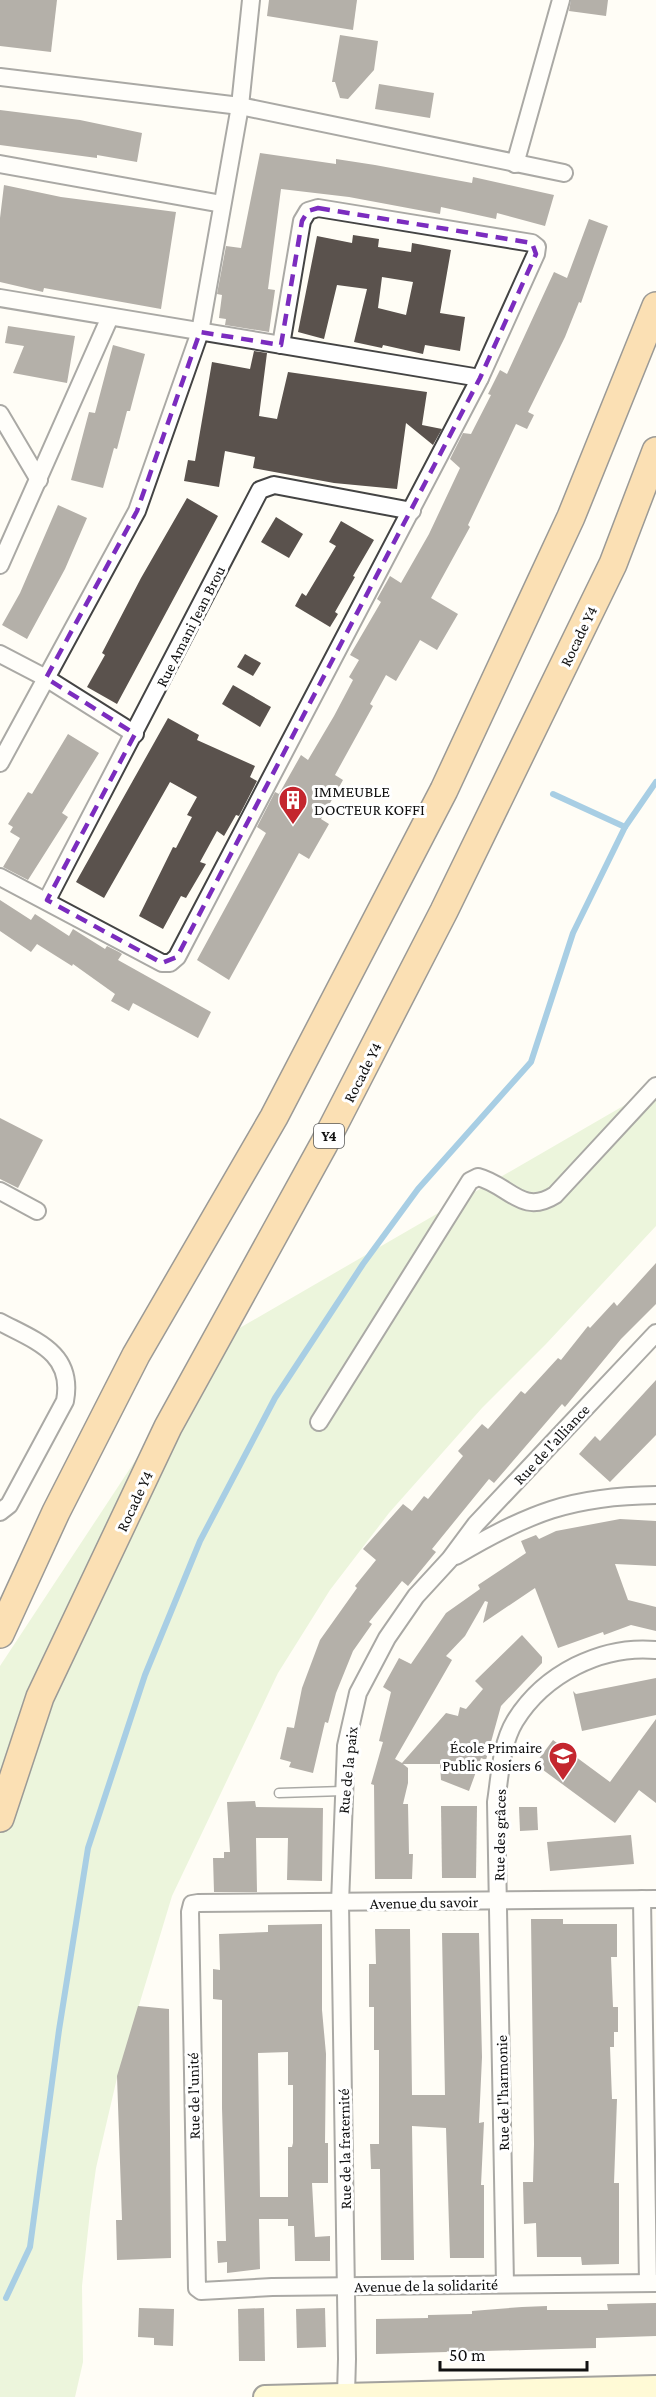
<svg xmlns="http://www.w3.org/2000/svg" width="656" height="2397" font-family="'Crimson Pro',serif">
  <rect width="100%" height="100%" fill="#fffdf5"/>
  <polygon fill="#d5ebbd" points="656,1087 656,1226 546,1344 482,1408 389,1513 330,1590 278,1673 172,1896 117,2078 96,2168 90,2212 82,2286 83,2362 75,2397 0,2397 0,1666 212,1344"/>
  <g fill="none" stroke-linecap="round" stroke-linejoin="round">
    <g stroke="#3f96cf" stroke-width="6">
      <polyline points="553,794 625,827"/>
      <polyline points="6,2298 30,2247 59,2030 88,1848 145,1675 200,1541 275,1398 363,1264 418,1189 531,1062 573,933 625,827 656,782"/>
    </g>
  </g>
  <g fill="#5a524d" fill-rule="evenodd">
    <polygon points="0,0 57,0 51,52 0,46"/>
    <polygon points="269,0 357,0 353,30 267,16"/>
    <polygon points="571,0 608,0 606,16 569,11"/>
    <polygon points="340,35 378,41 374,70 348,99 340,98 335,82 332,82"/>
    <polygon points="379,84 434,93 430,118 375,109"/>
    <polygon points="0,110 80,120 142,133 137,162 97,155 97,158 0,145"/>
    <polygon points="260,153 336,164 336,159 375,165 472,183 473,177 554,195 545,226 497,213 496,219 441,207 440,214 349,197 281,189 268,289 275,290 269,332 225,325 226,319 219,318 222,295 217,294 226,246 241,248"/>
    <polygon points="4,185 61,197 176,212 161,309 44,288 43,292 0,282 0,218"/>
    <polygon points="589,219 608,226 581,303 579,302 565,337 528,412 534,415 527,429 516,424 468,525 470,527 431,598 458,614 437,650 420,640 396,681 386,675 370,704 373,706 335,775 343,780 321,819 329,824 309,859 299,853 229,980 197,960 266,833 257,827 275,792 279,794 301,755 308,760 334,716 353,680 349,677 359,660 350,655 381,602 377,599 390,576 401,583 429,534 460,468 450,459 463,433 471,434 491,395 488,394 500,370 507,374 554,272 567,278"/>
    <path d="M353 235 379 239 378 247 411 252 412 243 451 250 440 313 465 317 460 351 425 345 423 354 383 345 382 348 354 342 367 289 337 285 324 339 298 332 317 236 352 243ZM382 277 413 282 406 315 378 308Z"/>
    <polygon points="8,326 75,336 67,383 13,373 24,346 5,343"/>
    <polygon points="113,345 145,354 130,411 127,411 117,449 114,448 103,488 71,480 89,412 95,413"/>
    <polygon points="254,351 267,353 259,416 277,419 288,372 427,392 422,425 442,429 433,445 406,423 397,489 334,483 253,468 255,457 225,451 219,487 184,481 188,460 195,461 212,362 250,369"/>
    <polygon points="187,498 218,516 117,704 87,687 105,655 102,653 141,578"/>
    <polygon points="58,505 87,518 65,569 27,639 2,625 20,593"/>
    <polygon points="276,517 303,534 289,558 261,542"/>
    <polygon points="341,521 374,540 353,576 355,577 335,612 338,614 330,627 295,606 302,593 306,596 336,546 329,542"/>
    <polygon points="245,654 261,663 253,676 237,667"/>
    <polygon points="233,685 271,707 260,727 222,704"/>
    <polygon points="168,718 199,735 197,740 255,766 250,777 257,781 239,816 236,815 224,836 217,831 200,862 206,864 186,898 181,896 163,929 139,916 173,847 176,848 192,817 187,815 197,797 170,782 104,898 76,882"/>
    <polygon points="68,734 99,753 62,813 68,817 28,880 3,867 20,838 10,832 13,827 8,824 28,792 32,794"/>
    <polygon points="0,900 31,920 35,914 69,936 73,929 105,949 107,946 119,952 122,954 118,960 211,1012 198,1038 133,1003 129,1011 111,1001 115,994 73,964 72,966 37,944 31,952 0,931"/>
    <polygon points="0,1118 43,1140 18,1188 0,1179"/>
    <polygon points="656,1263 656,1304 621,1339 565,1407 562,1404 494,1483 489,1479 432,1549 436,1552 408,1586 402,1581 369,1622 372,1624 353,1651 336,1693 328,1723 325,1722 313,1773 289,1767 291,1762 280,1759 287,1727 294,1728 302,1688 320,1640 357,1588 355,1586 376,1560 363,1549 403,1504 412,1511 424,1496 428,1499 463,1456 458,1451 482,1424 488,1429 521,1391 525,1394 558,1358 561,1360 588,1326 590,1328 614,1302 617,1306"/>
    <polygon points="656,1380 656,1435 610,1482 579,1454 595,1436 600,1441"/>
    <polygon points="620,1519 656,1521 656,1566 615,1564 628,1600 656,1607 656,1631 631,1625 604,1635 603,1632 558,1648 535,1588 483,1623 488,1602 485,1601 465,1636 446,1656 452,1660 395,1759 402,1763 446,1713 458,1716 460,1707 466,1709 483,1689 475,1681 522,1635 542,1657 542,1663 501,1706 486,1760 481,1758 469,1791 441,1780 440,1764 403,1764 408,1768 408,1783 403,1804 408,1804 409,1854 413,1854 412,1879 375,1879 374,1785 371,1784 383,1742 379,1741 391,1692 383,1687 399,1658 411,1664 446,1613 480,1589 478,1585 526,1553 521,1541 536,1535 539,1539 556,1531"/>
    <polygon points="656,1678 656,1715 582,1731 573,1691 576,1694"/>
    <polygon points="656,1719 656,1803 639,1790 615,1823 535,1764 553,1740 610,1782"/>
    <polygon points="255,1801 256,1807 323,1808 322,1881 287,1880 288,1838 256,1838 257,1892 214,1892 213,1858 224,1858 224,1852 230,1852 227,1802"/>
    <polygon points="441,1806 477,1806 476,1878 442,1878"/>
    <polygon points="519,1807 537,1807 538,1830 520,1831"/>
    <polygon points="631,1835 634,1864 550,1871 547,1842"/>
    <polygon points="531,1919 563,1919 563,1924 617,1924 617,1957 611,1957 613,2007 618,2007 618,2032 614,2032 614,2047 610,2047 612,2099 617,2099 614,2183 619,2183 619,2264 582,2265 581,2257 537,2257 536,2223 524,2224 523,2182 533,2182 534,2144"/>
    <path d="M322 1924V2010L326 2054 325 2143H328V2183H312L315 2237 330 2236V2261H295L294 2226H288V2219H259L260 2269 227 2273V2262L218 2263 217 2241H226L222 2108V2000L213 1999V1969L220 1970 219 1934 268 1932V1925ZM288 2052V2085H293V2143L292 2147H288V2197H260L258 2053Z"/>
    <polygon points="375,1929 410,1929 412,2095 445,2095 442,1933 479,1933 482,2057 479,2123 484,2122 481,2185 484,2185 484,2258 450,2258 446,2128 412,2126 414,2260 381,2260 380,2169 371,2169 370,2144 379,2144 379,2050 374,2050 374,2007 369,2007 369,1964 376,1964"/>
    <polygon points="138,2006 169,2009 171,2258 117,2260 116,2220 122,2220 117,2076"/>
    <polygon points="656,2303 656,2336 596,2338 596,2348 376,2354 376,2319 428,2318 428,2315 472,2314 472,2311 522,2307 547,2306 547,2310 608,2310 607,2304"/>
    <polygon points="139,2308 174,2309 173,2346 154,2345 154,2338 138,2337"/>
    <polygon points="264,2308 265,2361 239,2361 238,2309"/>
    <polygon points="325,2308 326,2347 297,2348 296,2309"/>
  </g>
  <g fill="none" stroke-linecap="round" stroke-linejoin="round">
    <g stroke="#444" stroke-width="11">
      <polyline id="service" points="279,1793 343,1791"/>
    </g>
    <g stroke="#444" stroke-width="20">
      <g id="minor">
        <polyline points="0,77 240,106 564,173"/>
        <polyline points="0,164 222,204"/>
        <polyline points="515,164 561,0"/>
        <polyline points="0,298 480,378"/>
        <polyline points="0,414 39,480"/>
        <polyline points="0,565 110,317"/>
        <polyline points="0,654 46,678 135,734"/>
        <polyline points="0,763 137,511 200,332 240,106 251,0"/>
        <polyline points="0,877 162,963 170,963 177,957 480,378 536,254 537,247 532,243 318,208 308,211 302,221 281,345"/>
        <polyline points="47,900 260,490 274,485 412,511"/>
        <polyline points="0,1191 37,1211"/>
        <path d="M0 1322C36 1341 74 1353 65 1401L9 1505 0 1512"/>
        <path d="M319 1422 470 1181 478 1177C509 1185 522 1216 555 1195L656 1086"/>
        <path d="M456 1556C528 1513 572 1496 656 1495"/>
        <polyline points="642,1899 648,2283"/>
        <polyline points="656,1899 198,1903 192,1904 190,1912 197,2288 201,2291 272,2287 656,2283"/>
        <path d="M505 2284 496 1802C500 1776 501 1744 515 1721 544 1674 601 1645 656 1650"/>
        <polyline points="346,2394 347,2359 340,1903 346,1746 358,1693 387,1638 416,1596 450,1559 476,1524 656,1333"/>
      </g>
    </g>
    <g stroke="#333" stroke-width="26">
      <polyline id="secondary" points="265,2397 656,2387"/>
    </g>
    <g stroke="#222" stroke-width="30">
      <g id="trunk">
        <polyline points="0,1634 56,1512 136,1355 274,1117 444,790 571,517 656,306"/>
        <polyline points="0,1818 40,1697 168,1427 324,1144 444,911 613,564 656,451"/>
      </g>
    </g>
    <use href="#service" stroke="#fff" stroke-width="8"/>
    <use href="#minor" stroke="#fff" stroke-width="16"/>
    <use href="#secondary" stroke="#fff6b0" stroke-width="22"/>
    <use href="#trunk" stroke="#f7bc64" stroke-width="27"/>
  </g>
  <path d="M0 0H656V2397H0ZM318 208 532 243 536 254 480 378 177 957 162 963 47 900 135 734 46 678 137 511 200 332 281 345 302 221 308 211Z" fill="#fffdf5" fill-opacity=".55" fill-rule="evenodd"/>
  <path fill="none" stroke="#7b2cbf" stroke-width="4.5" stroke-dasharray="12 8" stroke-linejoin="round" d="M318 208 532 243 536 254 480 378 177 957 162 963 47 900 135 734 46 678 137 511 200 332 281 345 302 221 308 211Z"/>
  <defs>
    <g id="building-pin" transform="scale(1.5)"><path d="M0 17L-7.5 6A9.5 9.5 0 1 1 7.5 6Z" fill="#c4262e" stroke="#fff"/><path d="M-4-6H4V6H1V3H-1V6H-4ZM-2.5-4.3h1.7v1.8h-1.7ZM.8-4.3h1.7v1.8H.8ZM-2.5-1h1.7V.8h-1.7ZM.8-1h1.7V.8H.8Z" fill="#fff"/></g>
    <g id="school-pin" transform="scale(1.5)"><path d="M0 17L-7.5 6A9.5 9.5 0 1 1 7.5 6Z" fill="#c4262e" stroke="#fff"/><path d="M0-5L7-2L0 1L-7-2ZM-4 1L0 2.5L4 1V4Q0 6-4 4Z" fill="#fff"/></g>
  </defs>
  <g fill-rule="evenodd">
    <use href="#building-pin" x="293" y="800"/>
    <use href="#school-pin" x="563" y="1756"/>
  </g>
  <g text-anchor="middle" stroke-width="6" stroke-linejoin="round" paint-order="stroke">
    <rect fill="#fff" stroke="#585858" stroke-width="1.5" x="314" y="1124" width="30" height="24" rx="4.5"/>
    <g font-size="15" font-weight="bold" fill="#111">
      <text x="329" y="1141">Y4</text>
    </g>
    <g font-size="16" fill="#111" stroke="#fff">
      <text transform="translate(190 626) rotate(-63)" y="6">Rue Amani Jean Brou</text>
      <text transform="translate(578 636) rotate(-64)" y="6">Rocade Y4</text>
      <text transform="translate(362 1072) rotate(-63)" y="6">Rocade Y4</text>
      <text transform="translate(551 1444) rotate(-47)" y="6">Rue de l'alliance</text>
      <text transform="translate(134 1501) rotate(-65)" y="6">Rocade Y4</text>
      <text transform="translate(347 1770) rotate(-84)" y="6">Rue de la paix</text>
      <text transform="translate(499 1835) rotate(-89)" y="6">Rue des grâces</text>
      <text transform="translate(424 1902) rotate(-1)" y="6">Avenue du savoir</text>
      <text transform="translate(502 2093) rotate(-91)" y="6">Rue de l'harmonie</text>
      <text transform="translate(193 2096) rotate(-91)" y="6">Rue de l'unité</text>
      <text transform="translate(344 2149) rotate(-91)" y="6">Rue de la fraternité</text>
      <text transform="translate(426 2285) rotate(-1)" y="6">Avenue de la solidarité</text>
    </g>
    <g font-size="16" fill="#111" stroke="#fff" text-anchor="start">
      <text x="314" y="797">IMMEUBLE<tspan x="314" dy="18">DOCTEUR KOFFI</tspan></text>
      <text x="542" y="1753" text-anchor="end">École Primaire<tspan x="542" dy="18">Public Rosiers 6</tspan></text>
    </g>
  </g>
  <path d="M440 2361v9h147v-9" fill="none" stroke="#111111" stroke-width="3"/>
  <text x="449" y="2361" font-size="18" fill="#111111" stroke="#ffffff" stroke-width="4.5" paint-order="stroke">50 m</text>
</svg>
